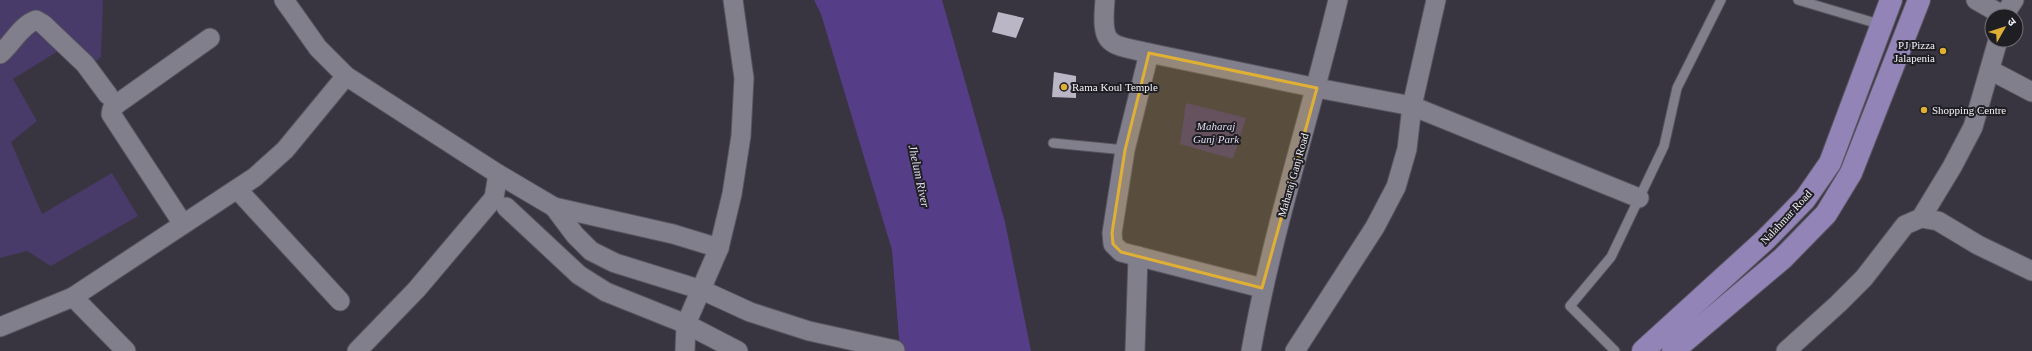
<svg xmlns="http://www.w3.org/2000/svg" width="2032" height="351" font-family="'Times New Roman','Noto Sans Devanagari',serif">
  <rect width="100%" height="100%" fill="#383541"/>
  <g fill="#483a69">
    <polygon points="0,0 103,0 101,57 86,69 63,48 13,79 37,121 11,142 42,214 112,173 138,216 51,266 27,251 0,258"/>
    <polygon points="1186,103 1246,118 1233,159 1180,144"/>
  </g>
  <polygon fill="#563d87" points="814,0 942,0 1005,222 1031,351 900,351 892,250 821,14"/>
  <g fill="#bab6c5">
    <polygon points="998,12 1024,18 1016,38 992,32"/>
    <polygon points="1054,72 1076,76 1076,98 1052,97"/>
  </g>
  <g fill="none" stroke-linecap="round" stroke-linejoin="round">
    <g stroke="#56545e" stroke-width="11">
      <g id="lane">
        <polyline points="1798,0 1882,25"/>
        <polyline points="1053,143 1125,150"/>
        <polyline points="1615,351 1570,306 1611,257 1664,146 1677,88 1721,0"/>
      </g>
    </g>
    <g stroke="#56545e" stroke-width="21">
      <g id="street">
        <polyline points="284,0 318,48 346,76 498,174 554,207 673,234 719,248"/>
        <path d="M1105 0C1101 46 1107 44 1149 53"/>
        <polyline points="1976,0 2004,16"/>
        <polyline points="2004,15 2014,0"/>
        <path d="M0 54C12 44 21 25 36 20L43 24 85 64 108 95"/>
        <polyline points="1990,70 2032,92"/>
        <polyline points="237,189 340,301"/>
        <polyline points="506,207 579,275 606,292 686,324 738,351"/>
        <polyline points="554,207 575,235 591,251 615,263 702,290 750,312 809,331 895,350"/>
        <polyline points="1921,218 1938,221 1978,245 2032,271"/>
        <polyline points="183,224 111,114 112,109 117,104 210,38"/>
        <polyline points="1262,288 1121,252 1113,244 1112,233 1125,150 1149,53 1317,88 1412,106 1639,198"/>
        <polyline points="73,297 126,351"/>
        <polyline points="0,327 73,297 255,177 285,150 346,76"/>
        <polyline points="357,351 417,289 494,198 498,174"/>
        <polyline points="685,351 686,324 719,248 732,194 741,136 744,78 733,0"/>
        <polyline points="1135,351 1138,256"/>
        <path d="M1251 351C1272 232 1310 117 1338 0"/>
        <polyline points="1295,351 1375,227 1396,187 1407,149 1412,106 1436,0"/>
        <polyline points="1786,351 1838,304 1864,278 1905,225 1921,218 1952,167 1973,127 1998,40"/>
      </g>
    </g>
    <g stroke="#56545e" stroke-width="24">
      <g id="primary">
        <polyline points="1643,351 1766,239 1805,199 1830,163 1891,0"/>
        <polyline points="1673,351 1783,258 1826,214 1851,173 1919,0"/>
      </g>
    </g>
    <use href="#lane" stroke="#827f8d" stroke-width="9"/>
    <use href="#street" stroke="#827f8d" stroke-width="19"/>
    <use href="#primary" stroke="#9284b7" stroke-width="22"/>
  </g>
  <path fill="#e0b034" fill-opacity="0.2" stroke="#e0b034" stroke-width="3" stroke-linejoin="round" d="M1149 53 1317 88 1262 288 1121 252 1113 244 1112 233 1125 150Z"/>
  <g fill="#e0b034" stroke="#1f1e23" stroke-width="1.5">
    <circle cx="1943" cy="51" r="4"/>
    <circle cx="1064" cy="87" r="4"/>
    <circle cx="1924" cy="110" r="4"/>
  </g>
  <g text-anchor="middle" stroke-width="4" stroke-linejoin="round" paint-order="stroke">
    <g font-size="11" fill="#f2f1f8" stroke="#1f1e23" text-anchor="start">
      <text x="1935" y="49" text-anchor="end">PJ Pizza<tspan x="1935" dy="13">Jalapenia</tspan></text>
      <text x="1072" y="91">Rama Koul Temple</text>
      <text x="1932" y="114">Shopping Centre</text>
    </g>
    <g font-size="11" font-style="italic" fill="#dfdaf0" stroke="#1f1e23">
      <text x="1216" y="130">Maharaj<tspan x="1216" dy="13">Gunj Park</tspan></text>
    </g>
    <g font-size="11" fill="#f2f1f8" stroke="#1f1e23">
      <text transform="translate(1293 175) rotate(-74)" y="4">Maharaj Ganj Road</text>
      <text transform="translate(1786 217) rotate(-47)" y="4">Nalahmar Road</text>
    </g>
    <g font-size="12" font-style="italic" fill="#e1dcf2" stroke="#1f1e23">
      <text transform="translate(919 176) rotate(78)" y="4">Jhelum River</text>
    </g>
  </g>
  <g transform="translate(2004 28) rotate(51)"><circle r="19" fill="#1f1e23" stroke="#737278"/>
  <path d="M0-3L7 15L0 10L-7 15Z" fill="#e0b034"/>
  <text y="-6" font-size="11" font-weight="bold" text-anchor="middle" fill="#f2f1f8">उ</text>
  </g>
</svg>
